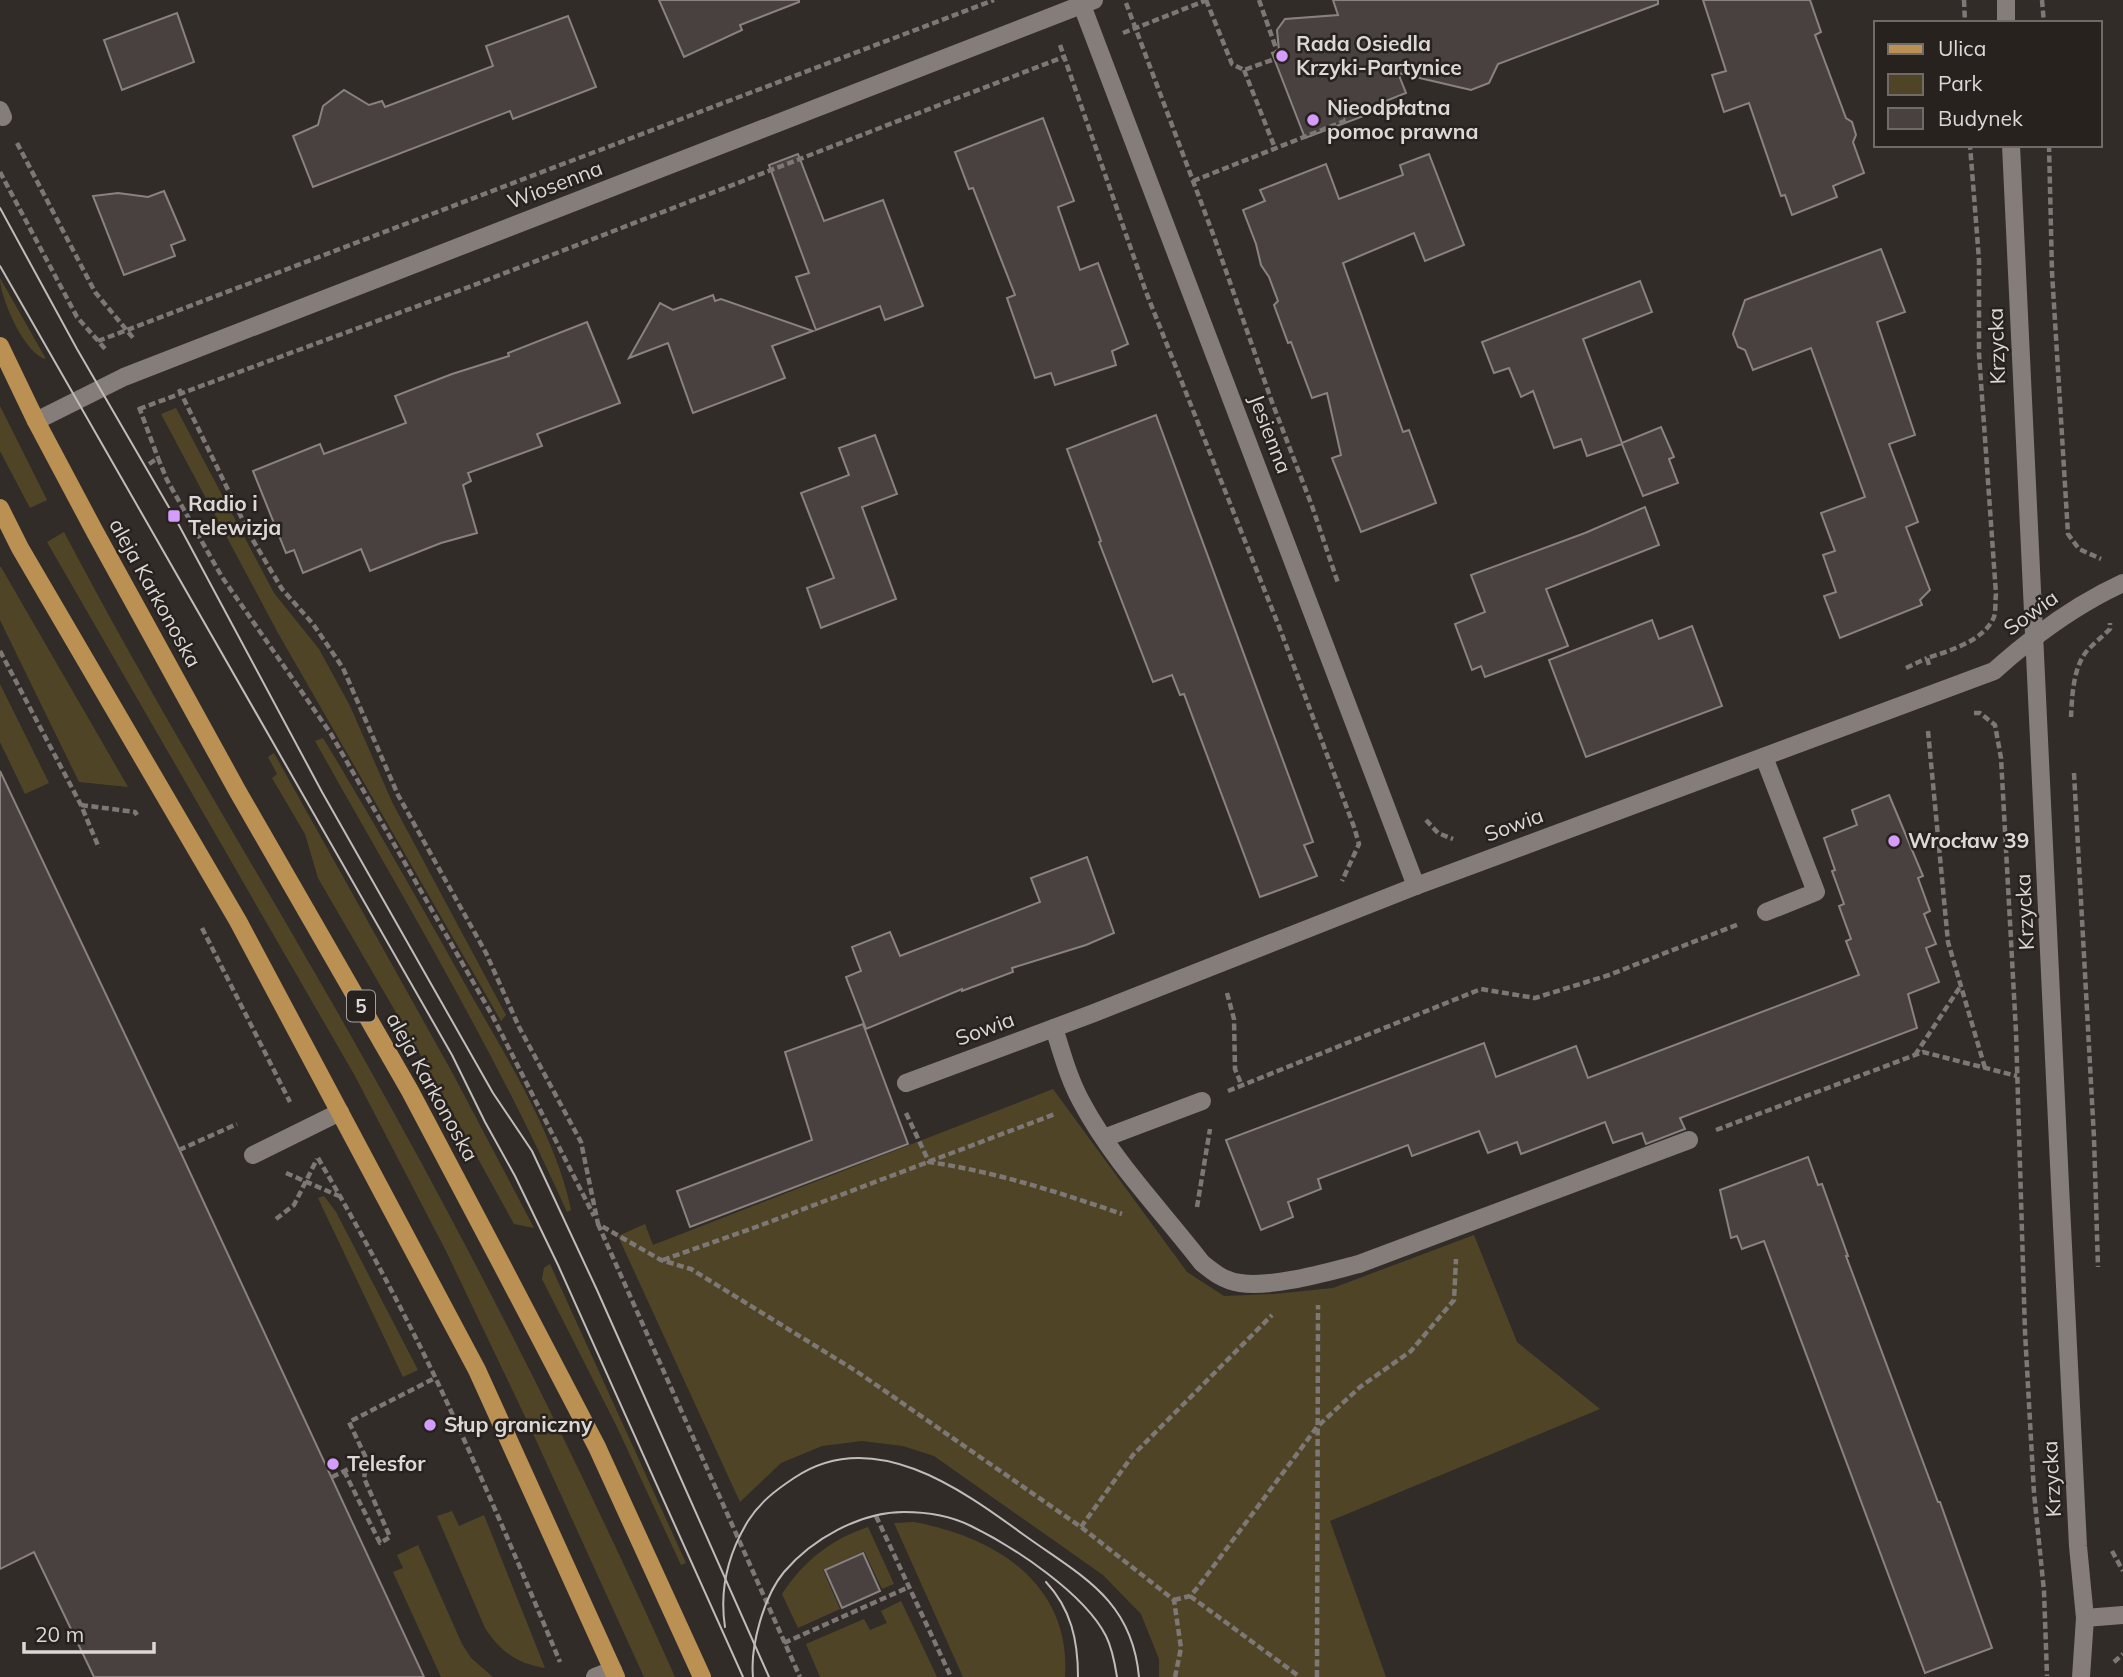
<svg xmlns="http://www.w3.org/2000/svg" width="2123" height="1677" font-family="Mulish,sans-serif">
  <rect width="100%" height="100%" fill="#322c29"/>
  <g fill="#4f4526">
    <path d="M0 278 46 359C25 355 0 298 0 278Z"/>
    <polygon points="0,406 47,500 30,508 0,451"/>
    <polygon points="176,408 274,593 319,649 350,706 393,804 506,1015 501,1021 278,633 161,414"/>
    <path d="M64 532C158 711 265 883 364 1059 477 1260 581 1466 675 1677H644L531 1429 446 1251 355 1076 47 542Z"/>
    <polygon points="0,567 1,567 128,787 79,782 0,620"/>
    <polygon points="0,684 49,783 25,794 0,742"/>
    <path d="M323 738C374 822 422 907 470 993 506 1056 557 1139 571 1210L567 1212C494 1049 402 896 315 741Z"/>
    <polygon points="274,753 453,1074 534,1228 514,1224 427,1066 318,878 305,834 272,778 277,774 268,757"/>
    <polygon points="1053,1089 1187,1272 1224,1296 1274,1294 1333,1288 1474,1235 1517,1342 1600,1409 1330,1521 1386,1677 1159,1677 1159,1659 1141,1614 1103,1575 934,1456 903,1446 862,1441 822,1446 781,1463 740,1502 618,1236 645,1224 653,1245"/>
    <polygon points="324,1196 336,1212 418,1370 403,1377 318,1198"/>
    <polygon points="550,1264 686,1563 681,1565 616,1425 542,1279 544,1268"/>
    <path d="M452 1511 459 1526 484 1515 545 1668C517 1664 500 1651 485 1628L437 1516Z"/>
    <path d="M914 1522C996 1537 1071 1584 1065 1677H963L894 1523Z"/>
    <path d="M868 1527 894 1584 882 1589 864 1551 823 1570 840 1609 798 1628 782 1594C803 1562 831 1539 868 1527Z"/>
    <polygon points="418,1545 462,1644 471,1658 493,1677 441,1677 393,1572 403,1568 397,1555"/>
    <polygon points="901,1601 937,1677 820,1677 806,1644 864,1619 870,1630 887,1623 881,1611"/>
  </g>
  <g fill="#48413f" stroke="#8a8280" stroke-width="2">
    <polygon points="659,0 799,0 799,2 740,25 742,30 684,57"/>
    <polygon points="1333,0 1658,0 1658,4 1498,64 1489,83 1471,90 1398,73 1406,93 1383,102 1385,108 1305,138 1272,53 1279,51 1277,30 1285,19 1338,15"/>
    <polygon points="1703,0 1810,0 1821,32 1815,35 1846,118 1852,122 1856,135 1853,142 1864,173 1833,186 1837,197 1792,215 1785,195 1781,196 1749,103 1724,112 1712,75 1726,71"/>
    <polygon points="177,13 194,62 122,90 104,40"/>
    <polygon points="568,16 596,87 513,119 510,111 313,187 293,136 318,125 323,106 344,90 369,105 382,101 385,107 493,66 486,46"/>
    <polygon points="1043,118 1074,201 1058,207 1080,270 1098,263 1128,344 1112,351 1116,365 1055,385 1051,373 1035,378 1007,298 1015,295 973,188 969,189 955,152"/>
    <polygon points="798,154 824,221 883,200 923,306 885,320 880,306 816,330 796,277 809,273 769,165"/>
    <polygon points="1429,154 1464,245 1425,261 1414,233 1343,263 1403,432 1409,430 1436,503 1361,532 1332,458 1341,455 1327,393 1312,398 1291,342 1288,343 1274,305 1278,301 1269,277 1261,265 1256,244 1243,210 1265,201 1260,190 1326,164 1339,199 1403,175 1400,165"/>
    <polygon points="164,191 185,240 171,245 175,256 124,275 93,196 118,193 148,197"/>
    <polygon points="1881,249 1905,312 1877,322 1915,435 1889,444 1918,522 1906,527 1930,590 1920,600 1922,605 1840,638 1824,596 1836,592 1823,555 1835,551 1821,513 1865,497 1811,348 1753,370 1745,350 1738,347 1733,334 1745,300"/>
    <polygon points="1640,281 1652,312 1583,339 1622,443 1661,427 1674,457 1669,459 1678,483 1643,496 1622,444 1587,456 1581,439 1554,448 1533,391 1521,397 1509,368 1494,373 1482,342"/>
    <polygon points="713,295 715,301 721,299 813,331 772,346 785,378 693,413 668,343 629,358 660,303 673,310"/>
    <polygon points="587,322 620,403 537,434 542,446 468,473 471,481 463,485 477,533 441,543 370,571 361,549 303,573 294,550 286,553 253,471 320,444 324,454 406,423 395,396 452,374 509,356 508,353"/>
    <polygon points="1156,415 1313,842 1304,845 1317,876 1260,897 1184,694 1180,695 1172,675 1153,682 1099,542 1101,541 1067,449"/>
    <polygon points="875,435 897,494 862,507 896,599 821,628 807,588 834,578 801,493 849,475 839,448"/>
    <polygon points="1645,507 1659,545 1546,589 1568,646 1485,677 1481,666 1472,670 1455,624 1485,612 1471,575 1585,533"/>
    <polygon points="1652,620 1659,639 1692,626 1722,706 1586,757 1549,660"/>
    <polygon points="0,771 174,1138 424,1677 94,1677 34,1552 0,1569"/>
    <polygon points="1889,795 1923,876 1918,878 1930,911 1924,914 1936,944 1926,948 1939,982 1908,994 1917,1028 1680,1118 1685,1129 1646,1144 1642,1133 1613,1143 1605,1122 1521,1154 1517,1142 1488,1153 1479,1131 1412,1156 1408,1145 1318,1179 1321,1189 1288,1202 1293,1217 1261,1230 1226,1140 1484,1043 1496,1077 1576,1046 1588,1078 1859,975 1846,941 1851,939 1839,906 1844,904 1832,871 1835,870 1824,838 1857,825 1852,810"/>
    <polygon points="1087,857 1114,933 1086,945 1012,968 1013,972 962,991 962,989 866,1029 846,977 861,971 852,947 890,932 900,956 1040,902 1031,878"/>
    <polygon points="863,1024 908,1144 690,1227 677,1191 812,1140 785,1052"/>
    <polygon points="1808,1157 1818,1185 1822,1184 1848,1256 1846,1256 1938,1502 1940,1502 1992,1648 1925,1673 1764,1241 1742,1249 1737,1236 1731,1238 1720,1190"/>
    <polygon points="863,1553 880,1591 842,1608 825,1570"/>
  </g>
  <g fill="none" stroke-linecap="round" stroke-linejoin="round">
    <g stroke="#7d7875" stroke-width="4.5" stroke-dasharray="7 3.5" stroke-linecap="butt">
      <polyline points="1206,0 1232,64 1244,70 1272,60"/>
      <polyline points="1259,0 1277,51"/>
      <polyline points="1964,0 1965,23"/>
      <polyline points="2042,0 2044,23"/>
      <polyline points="1126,3 1213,234 1272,402 1312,506 1338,583"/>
      <polyline points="1123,33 1207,0"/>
      <polyline points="1060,45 1146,292 1280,629 1354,827 1359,844 1342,881"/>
      <polyline points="1244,70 1275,148"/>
      <polyline points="17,143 95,292 134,339"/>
      <polyline points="2049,145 2052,272 2068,534 2079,549 2101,559"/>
      <polyline points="0,172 77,317 107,351"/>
      <polyline points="1193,181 1347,120 1345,116"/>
      <polyline points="98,341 994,0"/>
      <polyline points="179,389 251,537 282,589 313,624 343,668 398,795 486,953 519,1027 581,1142 598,1224 661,1260 691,1269 856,1371 1081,1527 1174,1600 1181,1648 1175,1677"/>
      <polyline points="139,407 158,458"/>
      <polyline points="139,409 461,290 1066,56"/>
      <polyline points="149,464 158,458 167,480 222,577 331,734 492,1015 594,1216"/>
      <polyline points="0,651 81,805 99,848"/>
      <path d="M1929 665 1927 658C1949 651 1984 641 1994 617 1996 611 1995 601 1996 594L1979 354V260L1970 145"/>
      <polyline points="1906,668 1927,658"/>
      <polyline points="1974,713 1980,713 1995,725 2001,758 2016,1032 2025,1332 2034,1493 2044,1591 2047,1676"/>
      <path d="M2071 717C2072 697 2073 669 2086 652 2093 644 2102 637 2110 629V623"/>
      <polyline points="1928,731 1948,942 1985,1068"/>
      <polyline points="2074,773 2094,1138 2098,1267"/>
      <polyline points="81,805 135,812 137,815"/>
      <polyline points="1426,820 1438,833 1453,839"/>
      <polyline points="202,928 290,1102"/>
      <polyline points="1227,993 1234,1019 1235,1069 1242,1086"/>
      <polyline points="1915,1055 1960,987"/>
      <polyline points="1228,1091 1481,989 1535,998 1609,975 1739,924"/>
      <path d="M906 1113 929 1162C996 1172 1058 1192 1122 1214"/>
      <polyline points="1716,1130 1923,1052 2017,1076"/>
      <polyline points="179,1150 237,1124"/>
      <path d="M318 1158C360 1230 400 1304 436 1379 480 1472 520 1567 560 1662"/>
      <polyline points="286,1173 339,1196"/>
      <polyline points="1197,1207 1210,1129"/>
      <polyline points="276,1219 294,1205 317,1159"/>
      <polyline points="598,1224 800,1677"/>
      <polyline points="663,1260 756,1227 1055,1114"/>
      <polyline points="344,1471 380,1543 390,1537 364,1478 367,1461"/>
      <polyline points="332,1477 367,1460 349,1422 435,1378"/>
      <polyline points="876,1516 951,1677"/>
      <polyline points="1081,1527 1133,1455 1272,1315"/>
      <polyline points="2112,1551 2123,1571"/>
      <polyline points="1190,1596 1300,1677"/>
      <polyline points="1174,1600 1190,1596 1198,1587 1317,1427 1360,1387 1411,1351 1454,1300 1456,1259"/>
      <polyline points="784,1643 909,1587"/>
      <polyline points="2114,1662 2123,1654"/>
      <polyline points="1317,1677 1318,1305"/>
    </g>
    <g stroke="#847d79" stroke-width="18">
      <polyline points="1080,0 1416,886"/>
      <polyline points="2006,0 2006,23"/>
      <polyline points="0,110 3,117"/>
      <path d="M2011 145C2030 612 2055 1079 2078 1546L2085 1618 2081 1677"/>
      <polyline points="36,421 124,377 1094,0"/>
      <polyline points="1764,757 1816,892 1766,912"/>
      <path d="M1054 1028C1062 1053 1069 1080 1082 1103 1113 1161 1162 1211 1202 1263 1213 1272 1224 1281 1240 1283 1273 1288 1327 1272 1359 1264L1689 1140"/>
      <path d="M906 1083 1094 1013 1416 886 1994 671C2033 636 2075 605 2123 583"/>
      <polyline points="1104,1138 1202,1101"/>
      <polyline points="253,1155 340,1112"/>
      <polyline points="2085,1618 2123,1615"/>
      <polyline points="595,1677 613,1670"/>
    </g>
    <g stroke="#bb9053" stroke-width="18">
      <polyline points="0,346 36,421 95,532 238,792 410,1091 504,1269 597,1447 702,1677"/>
      <polyline points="0,508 20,548 238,921 477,1370 616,1677"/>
    </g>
    <g stroke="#c0bcba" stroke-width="2">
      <polyline points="0,208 77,349 174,516 322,792 493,1093 532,1151 597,1290 769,1677"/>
      <polyline points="0,266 452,1055 485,1122 515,1176 558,1265 743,1677"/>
      <path d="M1046 1582C1071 1609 1078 1640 1078 1677"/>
      <path d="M725 1627C719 1588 728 1554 748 1521 760 1502 776 1490 794 1478 872 1425 960 1488 1024 1535 1081 1576 1132 1599 1139 1677"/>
      <path d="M753 1677C750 1646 764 1596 784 1572 812 1539 860 1512 904 1512 927 1512 951 1516 971 1526 1014 1547 1084 1593 1106 1636 1112 1648 1115 1664 1117 1677"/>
    </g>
  </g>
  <g fill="#d49cfb" stroke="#28221f" stroke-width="2.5">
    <circle cx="1282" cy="56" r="7"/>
    <circle cx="1313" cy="120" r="7"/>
    <rect x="167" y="509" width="14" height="14" rx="3.5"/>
    <circle cx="1894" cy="841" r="7"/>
    <circle cx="430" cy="1425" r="7"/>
    <circle cx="333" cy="1464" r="7"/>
  </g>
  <g text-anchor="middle" stroke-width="5" stroke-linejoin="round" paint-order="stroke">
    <rect fill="#28221f" stroke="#a6a19f" stroke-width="2" x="347" y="990.5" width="28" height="31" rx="5"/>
    <g font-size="19" font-weight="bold" fill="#dcd8d6">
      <text x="361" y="1013">5</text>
    </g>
    <g font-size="21" font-weight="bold" fill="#dcd8d6" stroke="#28221f" text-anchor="start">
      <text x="1296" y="51">Rada Osiedla<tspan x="1296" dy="24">Krzyki-Partynice</tspan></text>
      <text x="1327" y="115">Nieodpłatna<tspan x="1327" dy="24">pomoc prawna</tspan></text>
      <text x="188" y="511">Radio i<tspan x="188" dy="24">Telewizja</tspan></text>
      <text x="1908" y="848">Wrocław 39</text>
      <text x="444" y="1432">Słup graniczny</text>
      <text x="347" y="1471">Telesfor</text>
    </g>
    <g font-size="21" fill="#dcd8d6" stroke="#28221f">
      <text transform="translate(555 185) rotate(-21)" y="7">Wiosenna</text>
      <text transform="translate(1997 346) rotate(-92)" y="7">Krzycka</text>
      <text transform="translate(1270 434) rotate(69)" y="7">Jesienna</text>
      <text transform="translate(155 593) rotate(61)" y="7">aleja Karkonoska</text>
      <text transform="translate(2031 613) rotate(-36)" y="7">Sowia</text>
      <text transform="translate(1514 825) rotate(-20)" y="7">Sowia</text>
      <text transform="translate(2025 912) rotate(-93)" y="7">Krzycka</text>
      <text transform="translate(985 1029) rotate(-20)" y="7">Sowia</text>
      <text transform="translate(432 1087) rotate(61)" y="7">aleja Karkonoska</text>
      <text transform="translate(2052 1479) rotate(-93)" y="7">Krzycka</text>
    </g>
  </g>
  <rect x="1874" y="21" width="228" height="126" fill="#28221f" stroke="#706b68" stroke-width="2"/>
  <rect x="1888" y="44" width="35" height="10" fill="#bb9053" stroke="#706b68" stroke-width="2"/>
  <text x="1938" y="56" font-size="21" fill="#dcd8d6">Ulica</text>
  <rect x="1888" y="74" width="35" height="21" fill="#4f4526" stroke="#706b68" stroke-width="2"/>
  <text x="1938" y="91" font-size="21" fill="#dcd8d6">Park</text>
  <rect x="1888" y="108" width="35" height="21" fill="#48413f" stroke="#706b68" stroke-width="2"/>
  <text x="1938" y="126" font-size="21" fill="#dcd8d6">Budynek</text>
  <path d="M24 1642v10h130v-10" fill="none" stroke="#dcd8d6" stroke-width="3.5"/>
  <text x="35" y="1642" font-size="21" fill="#dcd8d6" stroke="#28221f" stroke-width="5" paint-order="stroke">20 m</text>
</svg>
